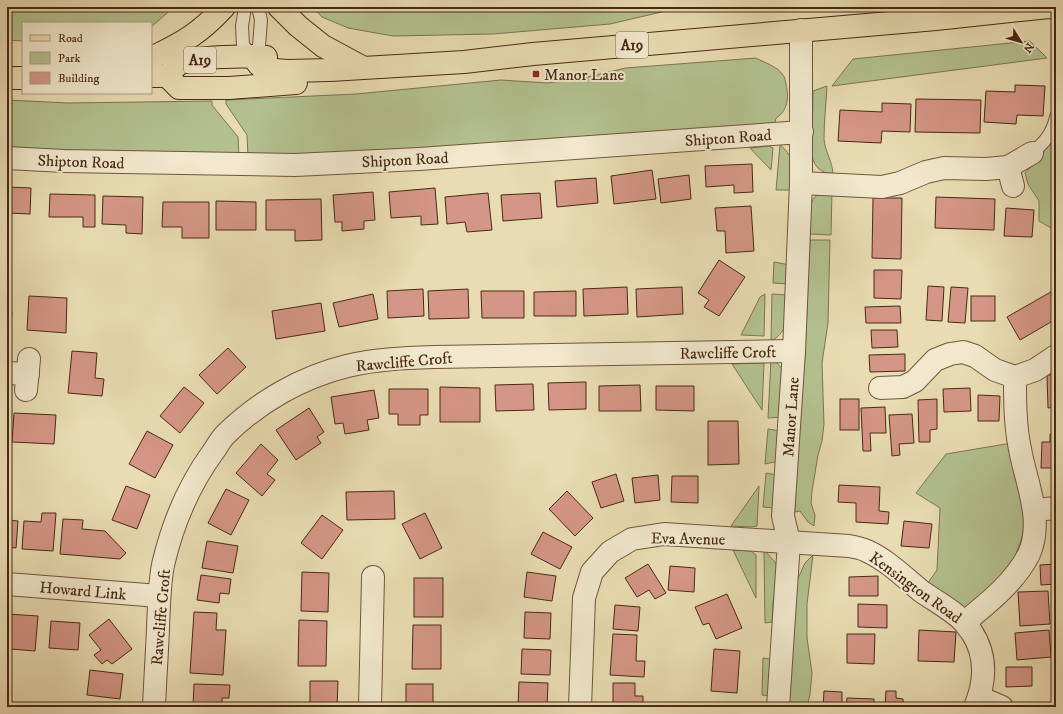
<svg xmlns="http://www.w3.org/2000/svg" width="1063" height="714" font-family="'IM FELL DW Pica',serif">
  <rect width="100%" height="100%" fill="#e9dcb2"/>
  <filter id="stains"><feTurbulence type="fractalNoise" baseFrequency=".005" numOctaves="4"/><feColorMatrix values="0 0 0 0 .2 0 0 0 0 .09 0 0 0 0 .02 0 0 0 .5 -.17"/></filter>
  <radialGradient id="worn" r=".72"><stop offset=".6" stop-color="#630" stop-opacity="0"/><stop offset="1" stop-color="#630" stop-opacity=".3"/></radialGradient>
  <g fill="#b3c18f" stroke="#7e7452">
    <polygon points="7,7 174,7 151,27 151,23 23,23 23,41 7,40"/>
    <polygon points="313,7 749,7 731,9 683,7 610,24 493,34 393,36 348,28 322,17"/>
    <polygon points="1030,41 1047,58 832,86 853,59"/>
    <path d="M756 58C765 63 777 66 783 75 785 77 785 81 786 84 789 97 788 111 776 118L775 123 450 149 248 157 247 135 226 104V100L356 94 501 80 547 83 579 79 626 68Z"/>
    <path d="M827 86C826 103 824 122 824 139 825 152 833 162 833 175 821 172 814 168 812 155L813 91Z"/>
    <polygon points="7,100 68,103 212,101 212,105 238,137 239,157 7,148"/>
    <polygon points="1056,137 1056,202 1051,228 1039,221 1039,201 1028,184 1025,173"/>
    <path d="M780 145C797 158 793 172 793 190H776Z"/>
    <polygon points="769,146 773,148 771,170 750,148"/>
    <path d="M832 191 831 235 810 234C810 224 807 203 816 196 820 193 827 192 832 191Z"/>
    <polygon points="810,240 830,240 828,323 822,363 824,424 822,441 818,455 812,491 811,503 815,515 814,526 808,522 800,511 795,512 794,490 805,357"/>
    <polygon points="774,262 790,265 790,284 773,283"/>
    <polygon points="765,294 764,336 741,335 760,297"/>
    <path d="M772 294 789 295C787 314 790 331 771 341Z"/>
    <polygon points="771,359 777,363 784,371 782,417 768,418"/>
    <polygon points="764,363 762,410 732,364"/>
    <polygon points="768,429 780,431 779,461 765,464"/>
    <polygon points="1012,443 1026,519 1022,537 1015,557 1004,573 967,613 925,587 937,570 940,508 916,493 946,454"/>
    <polygon points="766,473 777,475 775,508 763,507"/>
    <polygon points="759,486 757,526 752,527 731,526"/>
    <polygon points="733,550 751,551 756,555 756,598"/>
    <polygon points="764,550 775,562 778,569 773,603 772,622 765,623"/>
    <polygon points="813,555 807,604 807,638 812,673 810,694 807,707 787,707 795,585 805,563"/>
    <polygon points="763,658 771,659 770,696 762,695"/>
  </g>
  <g fill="#d49686" stroke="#4a2815">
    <polygon points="1015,85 1045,86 1043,116 1017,115 1016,124 984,122 986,91 1015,92"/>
    <polygon points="916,99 981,100 980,133 915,132"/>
    <polygon points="882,103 911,104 910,132 882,131 881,143 838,141 840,110 882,112"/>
    <polygon points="752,164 753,192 734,193 734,185 706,187 705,166"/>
    <polygon points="652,170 656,199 614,204 611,176"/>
    <polygon points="689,175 691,199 661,203 658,179"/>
    <polygon points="596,178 598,203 557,207 555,181"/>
    <polygon points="7,187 31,188 30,214 7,213"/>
    <polygon points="435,188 438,224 421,225 421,216 391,218 389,192"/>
    <polygon points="373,192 375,220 364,221 364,229 342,231 342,222 335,222 333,195"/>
    <polygon points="488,193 492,230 467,232 465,222 447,224 445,197"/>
    <polygon points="540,193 542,218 503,221 501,195"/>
    <polygon points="50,194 95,195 95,227 83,227 83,217 49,217"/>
    <polygon points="103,196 143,197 142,234 126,233 126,225 102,224"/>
    <polygon points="936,197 995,199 994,230 935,228"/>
    <polygon points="873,198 902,198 901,259 872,258"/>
    <polygon points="321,199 322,240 295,241 295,230 266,230 266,200"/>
    <polygon points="216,201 256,202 256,230 216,230"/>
    <polygon points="163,202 209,202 209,238 182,238 182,227 162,227"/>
    <polygon points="751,206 754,251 726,253 725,231 717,231 715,208"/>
    <polygon points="1006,208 1034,210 1032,237 1004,236"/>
    <polygon points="719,260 745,277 719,316 704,307 709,300 698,293"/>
    <polygon points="874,270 902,270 901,299 874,298"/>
    <polygon points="928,286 944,287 942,321 926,320"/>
    <polygon points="627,287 628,314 584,316 583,289"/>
    <polygon points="682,287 683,314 637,317 636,289"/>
    <polygon points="951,287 968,288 965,323 948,322"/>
    <polygon points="423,289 424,316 388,318 387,291"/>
    <polygon points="468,289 469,318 429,319 428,291"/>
    <polygon points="1056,289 1056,319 1020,340 1007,317"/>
    <polygon points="481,291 524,291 524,318 482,318"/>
    <polygon points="576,291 576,316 534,316 534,292"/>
    <polygon points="373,294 378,319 339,327 333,303"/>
    <polygon points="29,296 67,298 66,333 27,330"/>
    <rect x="971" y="296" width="24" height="25"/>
    <polygon points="321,303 325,331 276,339 272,311"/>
    <polygon points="900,306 901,323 866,323 865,307"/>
    <polygon points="7,311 12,312 10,337 7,337"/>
    <polygon points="871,330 897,330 898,347 872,348"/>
    <polygon points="228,348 246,367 217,394 199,375"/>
    <polygon points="72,351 97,353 95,378 104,379 102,396 68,393"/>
    <polygon points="905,354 905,371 870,372 869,355"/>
    <polygon points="1047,375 1056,375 1056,407 1048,408"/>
    <polygon points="586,382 586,409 549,410 548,383"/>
    <polygon points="533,384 534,410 496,411 495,385"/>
    <polygon points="640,385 641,411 599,411 599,386"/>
    <polygon points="656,386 694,386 694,411 656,410"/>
    <polygon points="184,387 204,403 180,433 160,416"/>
    <polygon points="440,387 480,388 480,422 440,422"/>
    <polygon points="970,388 971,411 944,412 943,389"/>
    <polygon points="389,389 428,389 428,415 420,415 420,425 398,425 398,414 389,414"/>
    <polygon points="374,390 379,418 367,420 369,430 345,434 343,423 335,424 331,397"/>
    <polygon points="978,395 1000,396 999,421 978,421"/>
    <rect x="840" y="399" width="19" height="31"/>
    <polygon points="937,399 937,429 930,430 930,442 919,442 918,400"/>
    <polygon points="885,407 886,433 870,433 871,451 863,451 861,408"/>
    <polygon points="309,408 324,432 317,437 321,443 296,460 276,430"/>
    <polygon points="14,413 56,415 54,444 12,442"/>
    <polygon points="912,414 914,443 899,444 900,455 892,456 889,415"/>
    <polygon points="708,421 738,421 739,464 708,465"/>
    <polygon points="147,431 173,445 155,478 129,464"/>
    <polygon points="1050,434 1056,434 1056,468 1041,468 1042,442 1050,442"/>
    <polygon points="261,444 278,460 267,474 275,480 262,496 236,473"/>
    <polygon points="616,474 624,501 601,508 592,482"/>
    <polygon points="658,475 660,500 635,503 632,478"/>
    <polygon points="672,476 698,476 698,503 671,502"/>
    <polygon points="839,485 880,487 879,511 889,512 888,524 856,522 856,503 838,502"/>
    <polygon points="126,486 150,495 137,529 112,520"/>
    <polygon points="226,489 249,500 231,535 208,523"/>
    <polygon points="394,491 395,519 347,520 346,492"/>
    <polygon points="567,491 593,518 575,536 549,509"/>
    <polygon points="42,513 56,513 53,551 22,549 24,521 41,522"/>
    <polygon points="425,513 442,548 420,559 402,524"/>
    <polygon points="322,515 343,530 322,559 301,543"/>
    <polygon points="63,519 83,520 82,529 105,531 126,553 120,559 60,554"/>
    <polygon points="7,520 18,521 16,548 7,547"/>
    <polygon points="904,521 932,524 929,548 901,546"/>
    <polygon points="543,532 572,547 560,569 531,554"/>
    <polygon points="207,541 238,546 233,573 202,568"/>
    <polygon points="648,564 666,593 655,599 649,590 637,597 625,578"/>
    <polygon points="1056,564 1056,584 1041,585 1040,565"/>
    <polygon points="670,566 695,568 694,592 668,590"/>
    <polygon points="302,572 329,573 328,612 301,611"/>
    <polygon points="527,572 556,576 552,601 524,597"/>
    <polygon points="201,575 231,579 229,594 220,593 219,603 197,600"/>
    <polygon points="878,576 878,596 849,596 849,577"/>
    <rect x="414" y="578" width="29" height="39"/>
    <polygon points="1048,591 1050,624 1020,626 1018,592"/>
    <polygon points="727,594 742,628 716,639 709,623 703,625 695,607"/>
    <polygon points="858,604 887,605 887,628 858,627"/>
    <polygon points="615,605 640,607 638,631 613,629"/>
    <polygon points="194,612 217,613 216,630 226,630 223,675 190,673"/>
    <polygon points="525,612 551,613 550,639 524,638"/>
    <polygon points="7,614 38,616 35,651 11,649 11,640 7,639"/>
    <polygon points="109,619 132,649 112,664 107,660 102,664 94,655 101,650 89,635"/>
    <polygon points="299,620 327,621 326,666 298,666"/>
    <polygon points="51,621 80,623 78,650 49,648"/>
    <polygon points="413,625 441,625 441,669 412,669"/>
    <polygon points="919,630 956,632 954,662 918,661"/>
    <polygon points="1049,630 1051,657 1017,660 1015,633"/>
    <polygon points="613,634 637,635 636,661 645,661 644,677 610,675"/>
    <polygon points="847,634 875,634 874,664 847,663"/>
    <polygon points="522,649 551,650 550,675 521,674"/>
    <polygon points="714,649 740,651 737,693 711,691"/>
    <polygon points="1006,667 1032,667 1032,686 1006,687"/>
    <polygon points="90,670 123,674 120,699 87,695"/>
    <polygon points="310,681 338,681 337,707 310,707"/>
    <polygon points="519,682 548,683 547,707 518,706"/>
    <polygon points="613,683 635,683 635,696 643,696 643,707 613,707"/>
    <polygon points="194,684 230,685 229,698 222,698 222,707 193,707"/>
    <rect x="406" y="684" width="27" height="23"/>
    <polygon points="824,691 842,692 842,707 823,707"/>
    <polygon points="886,691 896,691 896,698 903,699 903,707 885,707"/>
    <polygon points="847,698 874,699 874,707 846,707"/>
    <rect x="706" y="706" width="29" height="1"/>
  </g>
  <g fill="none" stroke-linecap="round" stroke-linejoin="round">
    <g stroke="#72553c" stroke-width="14">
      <g id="lane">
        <polyline points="245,7 242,26 243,45 252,56 259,46 261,20 258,7"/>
        <path d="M1032 153C1045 142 1052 134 1056 117"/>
      </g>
    </g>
    <g stroke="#72553c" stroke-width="24">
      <g id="street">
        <polyline points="7,158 64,161 295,165 419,159 802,132"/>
        <polyline points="1008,167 1013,186"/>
        <polyline points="801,183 882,187 900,183 926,172 944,168 986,169 1008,167 1032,153"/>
        <polyline points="7,373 28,374"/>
        <polyline points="880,388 903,387 915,381 935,360 950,354 963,352 975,356 995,370 1015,377 1035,370 1056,356"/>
        <polyline points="26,390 29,359"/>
        <polyline points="1034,510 1056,508"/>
        <polyline points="7,584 159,596"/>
        <path d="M965 622C988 603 1015 582 1029 554 1044 520 1026 483 1020 449 1015 425 1015 401 1015 377"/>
        <polyline points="979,697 1002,707"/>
        <path d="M154 707C155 681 157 655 158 628 159 607 159 586 163 565 172 526 189 485 213 452 217 447 220 440 225 435 258 402 302 377 347 366 376 359 405 358 434 357L794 351"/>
        <polyline points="370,707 373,577"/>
        <path d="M580 707 584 598 592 572 610 552 632 539 664 534 849 546C855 547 861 548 867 551 887 560 904 577 921 591 935 601 951 609 963 621 966 624 968 628 971 631 987 655 986 681 975 707"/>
        <polyline points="778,707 789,542 783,516 794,351 801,183 801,30"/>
      </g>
    </g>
    <g stroke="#4a2815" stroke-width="24">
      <g id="primary">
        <polyline points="279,7 298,26 323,46 362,67"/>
        <polyline points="252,56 259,65 264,69 287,71 330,70 464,62 533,54 936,19 1049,7 1056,8"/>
        <path d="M151 58C183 43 200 33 224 7"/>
        <path d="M151 76H167C171 72 176 65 181 63 204 56 242 56 266 57"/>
        <polyline points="167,76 179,88 229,88 296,83"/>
        <polyline points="7,78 23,78"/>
      </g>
    </g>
    <use href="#lane" stroke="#f1e8cd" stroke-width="12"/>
    <use href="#street" stroke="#f1e8cd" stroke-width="22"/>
    <use href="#primary" stroke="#e9dcb2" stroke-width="22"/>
  </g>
  <rect fill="#8f2418" stroke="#f1e8cd" stroke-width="1.5" x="532" y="70" width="8" height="8" rx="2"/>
  <g text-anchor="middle" stroke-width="4" stroke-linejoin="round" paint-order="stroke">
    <g fill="#f1e8cd" stroke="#7c624c" stroke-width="1">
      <rect x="616" y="32" width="32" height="26" rx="3"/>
      <rect x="184" y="47" width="32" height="26" rx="3"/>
    </g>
    <g font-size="15" font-weight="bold" fill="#4a2815">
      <text x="632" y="50">A19</text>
      <text x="200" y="65">A19</text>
    </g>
    <g font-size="16" fill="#4a2815" stroke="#f1e8cd" text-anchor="start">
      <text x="544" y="80">Manor Lane</text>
    </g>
    <g font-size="16" fill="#4a2815" stroke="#f1e8cd">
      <text transform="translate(728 137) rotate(-4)" y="6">Shipton Road</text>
      <text transform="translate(405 159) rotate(-3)" y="6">Shipton Road</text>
      <text transform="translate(81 161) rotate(2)" y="6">Shipton Road</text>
      <text transform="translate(728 352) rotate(-1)" y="6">Rawcliffe Croft</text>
      <text transform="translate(404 361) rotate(-5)" y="6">Rawcliffe Croft</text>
      <text transform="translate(790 417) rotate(-86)" y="6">Manor Lane</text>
      <text transform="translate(688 538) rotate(1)" y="6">Eva Avenue</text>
      <text transform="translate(916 587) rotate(36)" y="6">Kensington Road</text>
      <text transform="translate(83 590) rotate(5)" y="6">Howard Link</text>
      <text transform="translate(160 617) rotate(-85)" y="6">Rawcliffe Croft</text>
    </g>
  </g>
  <rect width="1063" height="714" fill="none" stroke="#e9dcb2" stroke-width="24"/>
  <rect x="8" y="8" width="1047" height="698" fill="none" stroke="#4a2815" stroke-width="2"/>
  <rect x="12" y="12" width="1039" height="690" fill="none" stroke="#4a2815"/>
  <rect x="22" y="22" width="130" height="72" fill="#f1e8cd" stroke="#ae9b83"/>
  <rect x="30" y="35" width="20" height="6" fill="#e9dcb2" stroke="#ae9b83"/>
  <text x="58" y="42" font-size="12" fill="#4a2815">Road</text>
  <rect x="30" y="52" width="20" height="12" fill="#b3c18f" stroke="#ae9b83"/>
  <text x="58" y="62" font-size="12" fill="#4a2815">Park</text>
  <rect x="30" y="72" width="20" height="12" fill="#d49686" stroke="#ae9b83"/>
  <text x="58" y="82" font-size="12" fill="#4a2815">Building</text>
  <g transform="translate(1021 42) rotate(127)" stroke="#f1e8cd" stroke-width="3" paint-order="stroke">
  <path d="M0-3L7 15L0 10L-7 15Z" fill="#4a2815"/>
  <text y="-6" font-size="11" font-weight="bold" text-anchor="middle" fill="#4a2815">N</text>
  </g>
  <rect width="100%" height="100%" filter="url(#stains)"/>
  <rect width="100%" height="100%" fill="url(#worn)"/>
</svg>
